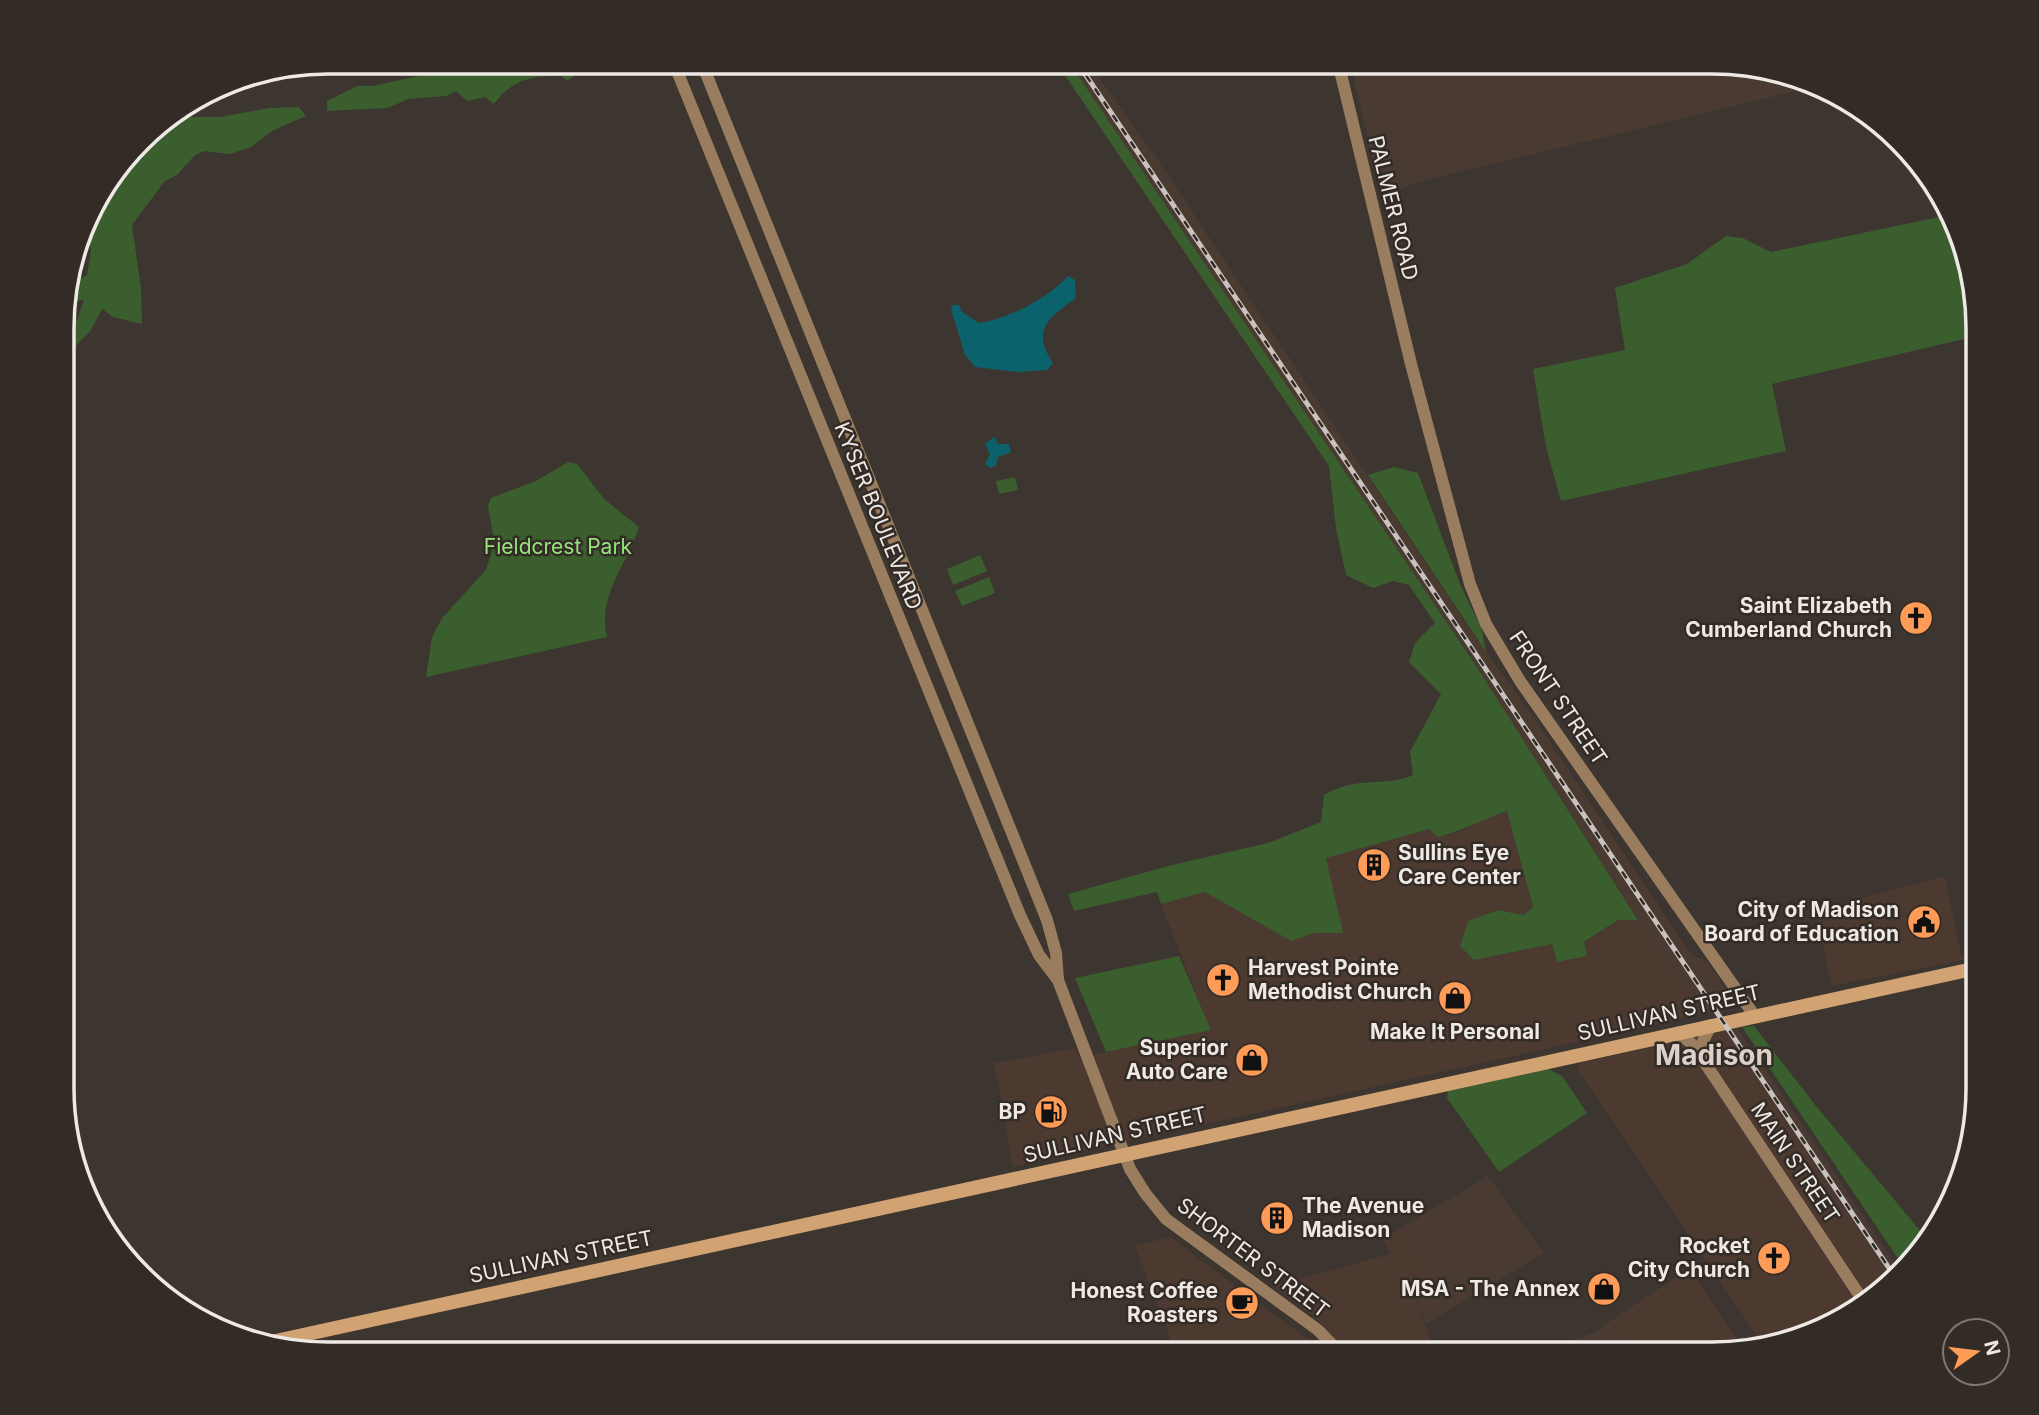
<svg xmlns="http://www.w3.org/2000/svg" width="2039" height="1415" font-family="Inter,sans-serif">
  <rect width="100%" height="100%" fill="#3d352f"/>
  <g fill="#4c3a31">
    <polygon points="1507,811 1533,907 1523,915 1498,910 1468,921 1460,946 1474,960 1552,944 1557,962 1618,920 1638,920 1703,1014 1013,1167 994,1063 1075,1048 1079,1058 1210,1030 1161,904 1205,892 1291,941 1314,933 1342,933 1325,858 1429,829 1438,837 1459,832 1479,821"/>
    <polygon points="1945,876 1961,955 1967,959 1831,986 1816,910"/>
    <polygon points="1724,1031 1890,1277 1830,1326 1761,1342 1577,1069 1580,1063"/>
    <polygon points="1404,1226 1436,1285 1414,1295 1436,1354 1348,1354 1318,1320 1273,1286 1390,1254 1383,1239"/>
    <polygon points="1171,1237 1191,1253 1328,1354 1176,1354 1135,1246"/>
    <polygon points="1690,1268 1742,1347 1712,1354 1623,1354 1612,1320"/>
    <polygon points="327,1338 331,1353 283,1348"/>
  </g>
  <g fill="#493b31">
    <polygon points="1069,62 1088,62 1155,156 1467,625 1537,722 1692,956 1706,960 1728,993 1722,1009 1713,1014 1703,1014 1638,919 1478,669"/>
    <polygon points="1350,62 1729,62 1798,75 1818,86 1422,181 1381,196"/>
    <polygon points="1737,1027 1899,1269 1890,1277 1724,1031"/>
    <polygon points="1488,1176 1544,1253 1426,1324 1414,1295 1435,1284 1404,1226"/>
    <polygon points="1612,1320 1623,1354 1533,1354 1593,1333"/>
  </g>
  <g fill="#3a5e2e">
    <path d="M486 61H619L579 72 567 81 561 76C533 75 511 80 494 104L485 97 467 101 456 91 446 96 408 99 388 108 327 111V101L357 86H373Z"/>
    <path d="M1056 62H1069L1478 669 1638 920H1618L1584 942 1587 956 1557 962 1552 944 1474 960 1460 946 1468 921 1498 910 1523 915 1533 907 1507 811C1483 819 1462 831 1438 837L1429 829 1326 858 1343 933H1314L1291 941 1205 892 1161 904 1157 892 1074 911 1068 894 1172 865 1268 843 1321 822 1324 795C1358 775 1384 788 1413 775L1410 752 1441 694 1409 662 1415 643 1435 623 1409 585 1393 581 1373 588 1346 575 1336 529 1329 466Z"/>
    <path d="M299 107 306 116 272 131 251 147 230 154 204 151 195 155 177 175 164 182 132 225 141 289 142 324 113 317 102 309 91 330 74 348 63 344V325L77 320 84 300 63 303C63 286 73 283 87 275L91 251 84 224 89 209 152 127 169 117H220L269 108Z"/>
    <polygon points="1949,215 1977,310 1977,336 1772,384 1786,451 1561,501 1546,447 1533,369 1625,350 1615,288 1687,264 1726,236 1743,238 1771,252"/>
    <path d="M568 462 577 464 604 499 639 527C627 565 597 595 607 637L426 677 432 637 442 618 485 571 491 555 494 540 488 506 491 498 536 481Z"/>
    <polygon points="1394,467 1418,473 1460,584 1482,630 1486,652 1368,475"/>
    <polygon points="1015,477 1018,490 999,494 996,481"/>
    <polygon points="980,555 987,571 953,585 947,569"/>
    <polygon points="989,577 995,593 962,606 955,591"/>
    <polygon points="1179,956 1211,1030 1106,1052 1075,978"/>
    <polygon points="1754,1026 1816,1106 1928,1240 1923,1249 1903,1266 1742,1027"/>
    <polygon points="1548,1069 1562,1076 1587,1113 1499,1172 1447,1098 1448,1091"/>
  </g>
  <g fill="#0c626c">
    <path d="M1068 276 1075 280 1076 298C1050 317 1030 329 1053 363L1047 370 1017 372 975 367 965 355 951 309 953 305H959L962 312 979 323C1009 319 1048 298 1068 276Z"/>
    <polygon points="994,437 998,444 1009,444 1011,452 998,457 996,466 990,468 985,464 990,454 985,444"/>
  </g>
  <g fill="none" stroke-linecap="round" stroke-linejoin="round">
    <g stroke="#9a7d5e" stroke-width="12">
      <polyline points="673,61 1020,915 1039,955 1058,980"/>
      <polyline points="701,61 1047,920 1056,953 1058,980 1130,1169 1145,1193 1166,1219 1318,1330 1341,1354"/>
      <polyline points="1338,62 1411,364 1470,584 1486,624 1520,681 1754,1015"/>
      <polyline points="1676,1033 1690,1042 1705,1063 1862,1299"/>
      <polyline points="1704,1059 1702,1043 1711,1025"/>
    </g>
    <polyline stroke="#d2a372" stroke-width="14" points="262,1344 1977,968"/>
    <g stroke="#c9c2be" stroke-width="5">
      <polyline id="rail" points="1077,62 1893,1274"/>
    </g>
    <use href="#rail" stroke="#332b25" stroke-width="2.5" stroke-dasharray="8" stroke-linecap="butt"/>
  </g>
  <defs>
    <g id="church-disc" transform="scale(1.75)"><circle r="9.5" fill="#fe9c57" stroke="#332b25"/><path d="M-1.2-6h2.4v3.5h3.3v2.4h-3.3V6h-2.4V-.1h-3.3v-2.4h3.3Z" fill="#111"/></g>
    <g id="building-disc" transform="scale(1.75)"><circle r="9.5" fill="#fe9c57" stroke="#332b25"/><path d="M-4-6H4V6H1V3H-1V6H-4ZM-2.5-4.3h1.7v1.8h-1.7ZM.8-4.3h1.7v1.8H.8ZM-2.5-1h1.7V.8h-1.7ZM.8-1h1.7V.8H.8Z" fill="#111"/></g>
    <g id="civic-disc" transform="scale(1.75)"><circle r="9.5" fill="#fe9c57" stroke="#332b25"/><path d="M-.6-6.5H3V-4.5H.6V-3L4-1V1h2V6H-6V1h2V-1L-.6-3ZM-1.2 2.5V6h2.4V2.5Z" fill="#111"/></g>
    <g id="shop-disc" transform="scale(1.75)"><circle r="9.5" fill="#fe9c57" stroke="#332b25"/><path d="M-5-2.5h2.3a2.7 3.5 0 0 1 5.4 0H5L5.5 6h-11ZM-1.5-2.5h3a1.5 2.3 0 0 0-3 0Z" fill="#111"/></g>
    <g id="fuel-disc" transform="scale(1.75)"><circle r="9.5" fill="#fe9c57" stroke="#332b25"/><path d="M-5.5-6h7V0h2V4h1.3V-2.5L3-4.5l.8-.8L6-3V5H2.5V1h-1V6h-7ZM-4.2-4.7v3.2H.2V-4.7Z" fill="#111"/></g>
    <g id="cafe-disc" transform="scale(1.75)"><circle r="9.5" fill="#fe9c57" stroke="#332b25"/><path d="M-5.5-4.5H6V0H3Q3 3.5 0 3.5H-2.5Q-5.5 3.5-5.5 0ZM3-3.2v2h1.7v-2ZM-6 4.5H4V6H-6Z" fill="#111"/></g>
  </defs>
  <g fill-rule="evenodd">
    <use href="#church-disc" x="1916" y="618"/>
    <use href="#building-disc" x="1374" y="865"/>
    <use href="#civic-disc" x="1924" y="922"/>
    <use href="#church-disc" x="1223" y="980"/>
    <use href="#shop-disc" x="1455" y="998"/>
    <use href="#shop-disc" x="1252" y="1060"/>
    <use href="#fuel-disc" x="1051" y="1112"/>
    <use href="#building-disc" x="1277" y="1218"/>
    <use href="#church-disc" x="1774" y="1258"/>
    <use href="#shop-disc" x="1604" y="1289"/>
    <use href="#cafe-disc" x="1242" y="1303"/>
  </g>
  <g text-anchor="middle" stroke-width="5" stroke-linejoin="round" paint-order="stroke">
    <g font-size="21" fill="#efe9e5" stroke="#332b25">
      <text transform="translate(1393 208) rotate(76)" y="7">PALMER ROAD</text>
      <text transform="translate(878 516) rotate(68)" y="7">KYSER BOULEVARD</text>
      <text transform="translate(1558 698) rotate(56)" y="7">FRONT STREET</text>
      <text transform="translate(1669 1013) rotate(-13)" y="7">SULLIVAN STREET</text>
      <text transform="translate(1115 1135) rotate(-13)" y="7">SULLIVAN STREET</text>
      <text transform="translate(1795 1163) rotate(56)" y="7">MAIN STREET</text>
      <text transform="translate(561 1257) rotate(-12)" y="7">SULLIVAN STREET</text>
      <text transform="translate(1253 1258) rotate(37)" y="7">SHORTER STREET</text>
    </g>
    <g font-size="21" fill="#96e37d" stroke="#332b25">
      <text x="558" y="554">Fieldcrest Park</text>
    </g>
    <g font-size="21" font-weight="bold" fill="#efe9e5" stroke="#332b25" text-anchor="end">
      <text x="1892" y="613">Saint Elizabeth<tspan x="1892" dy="24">Cumberland Church</tspan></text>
      <text x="1398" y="860" text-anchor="start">Sullins Eye<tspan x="1398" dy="24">Care Center</tspan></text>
      <text x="1899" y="917">City of Madison<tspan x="1899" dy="24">Board of Education</tspan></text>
      <text x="1248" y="975" text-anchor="start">Harvest Pointe<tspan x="1248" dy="24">Methodist Church</tspan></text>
      <text x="1455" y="1039" text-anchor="middle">Make It Personal</text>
      <text x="1228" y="1055">Superior<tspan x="1228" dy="24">Auto Care</tspan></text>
      <text x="1026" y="1119">BP</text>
      <text x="1302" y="1213" text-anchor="start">The Avenue<tspan x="1302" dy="24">Madison</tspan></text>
      <text x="1750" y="1253">Rocket<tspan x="1750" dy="24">City Church</tspan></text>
      <text x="1580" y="1296">MSA - The Annex</text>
      <text x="1218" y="1298">Honest Coffee<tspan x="1218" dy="24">Roasters</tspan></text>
    </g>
    <g font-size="28" font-weight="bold" fill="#dcd1ca" stroke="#332b25">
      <text x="1714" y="1065">Madison</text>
    </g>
  </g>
  <path d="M0 0H2039V1415H0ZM328 74H1712A254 254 0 0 1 1966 328V1088A254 254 0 0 1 1712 1342H328A254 254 0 0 1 74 1088V328A254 254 0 0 1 328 74Z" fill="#332b25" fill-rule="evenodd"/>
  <path fill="none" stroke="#efe9e5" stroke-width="3.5" d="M328 74H1712A254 254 0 0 1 1966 328V1088A254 254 0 0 1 1712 1342H328A254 254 0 0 1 74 1088V328A254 254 0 0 1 328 74Z"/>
  <g transform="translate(1976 1352) rotate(76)"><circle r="33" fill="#332b25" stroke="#7e7772" stroke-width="2"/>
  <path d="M0-5L12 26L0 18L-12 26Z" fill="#fe9c57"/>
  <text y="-10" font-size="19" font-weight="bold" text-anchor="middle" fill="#efe9e5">N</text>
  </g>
</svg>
